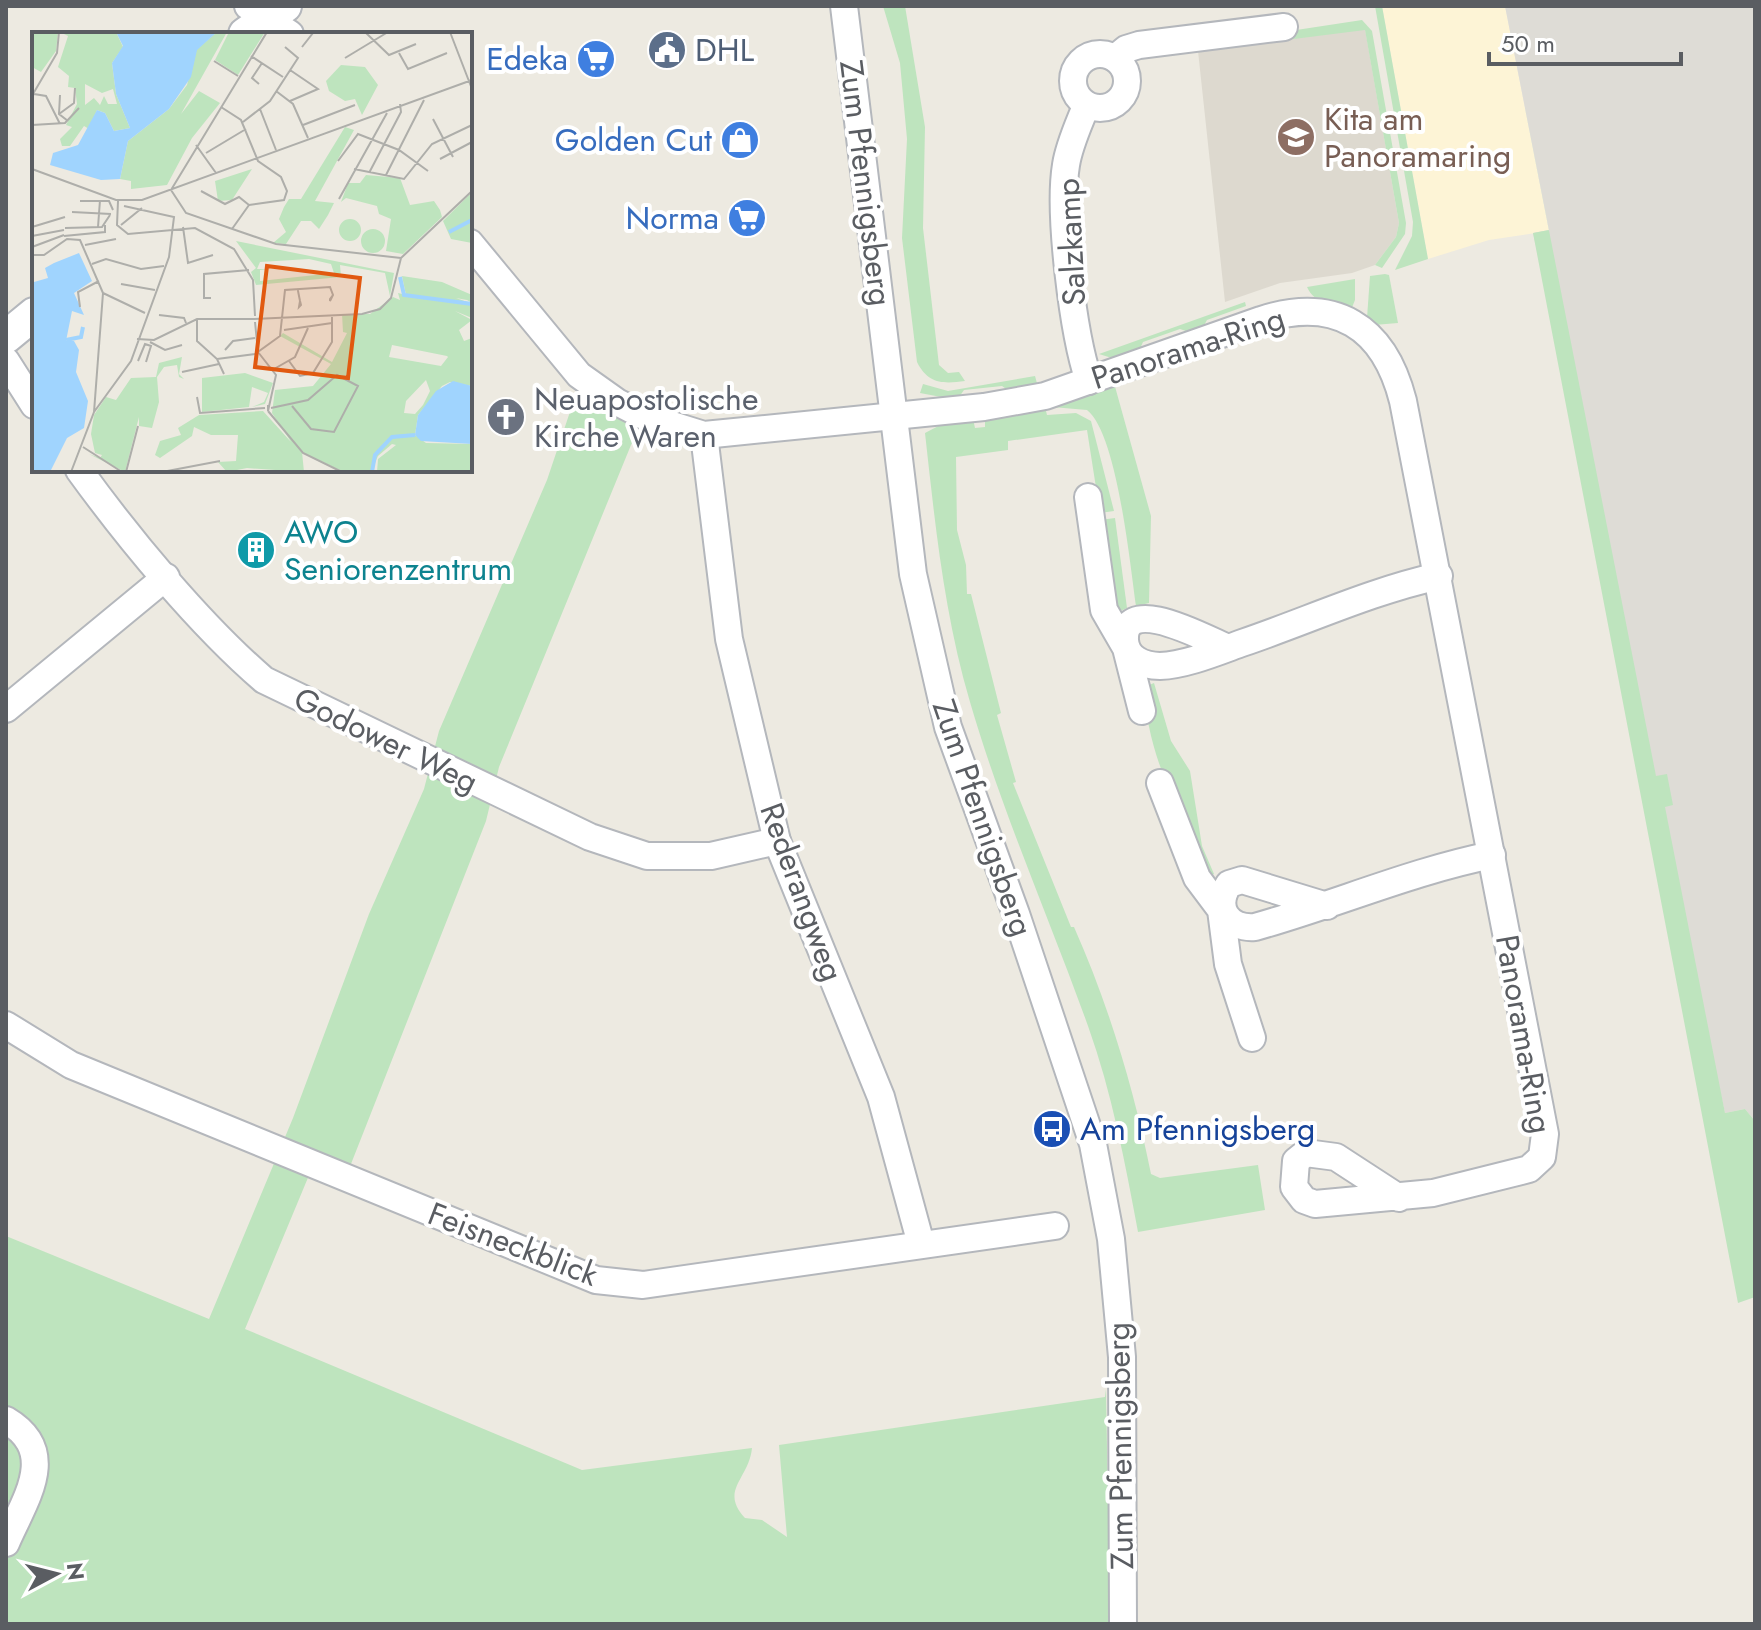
<svg xmlns="http://www.w3.org/2000/svg" width="1761" height="1630" font-family="Jost,sans-serif">
  <rect width="100%" height="100%" fill="#edeae1"/>
  <polygon fill="#fdf4d6" points="1382,6 1505,6 1549,231 1489,240 1428,259"/>
  <polygon fill="#dedcd6" points="1505,6 1755,6 1755,1121 1745,1109 1725,1113 1533,233 1549,230"/>
  <polygon fill="#ddd9cf" points="1365,29 1399,223 1396,237 1375,265 1352,273 1280,283 1225,302 1198,51"/>
  <g fill="#bee4be">
    <path d="M883 6H905L925 127 923 228 939 365 948 373 959 372 965 381C943 384 928 384 917 362L902 238 907 139 900 63Z"/>
    <polygon points="1375,6 1382,6 1428,259 1395,270 1412,236 1413,222"/>
    <polygon points="1505,6 1656,776 1667,774 1673,805 1665,807 1725,1113 1745,1109 1755,1121 1755,1297 1738,1303 1533,233 1549,230"/>
    <polygon points="1362,20 1372,31 1406,223 1405,234 1382,268 1375,265 1396,237 1399,223 1365,30 1198,51 1197,45"/>
    <polygon points="1385,274 1389,275 1398,323 1374,325 1367,318 1370,276"/>
    <path d="M1355 279V300L1351 310C1332 305 1314 303 1307 287Z"/>
    <polygon points="1245,302 1246,306 1207,320 1202,329 1192,333 1180,329 1143,342 1138,353 1115,359 1099,354"/>
    <path d="M579 375 646 417 631 445 499 767 486 821 349 1169 317 1156 245 1329 582 1470 752 1448C749 1479 719 1490 745 1518L762 1520 787 1537 779 1445 1105 1397 1106 1389 1110 1624H6V1236L209 1319 293 1118 369 914 424 789 439 731 547 480 575 397Z"/>
    <polygon points="1035,376 1038,387 1012,393 1002,386 964,390 957,400 920,393 923,384 948,391"/>
    <path d="M1114 383 1151 516 1149 603 1136 606C1130 564 1117 433 1087 410L1052 407Z"/>
    <path d="M1045 407 1047 415 1076 413 1091 421 1114 511 1100 513 1087 430 1008 441V450L956 457 957 530 966 565 967 594H971L1001 713 997 715 1016 782 1013 783 1071 927H1074C1109 1006 1134 1089 1151 1174L1160 1178 1258 1165 1265 1210 1138 1232C1125 1162 1112 1093 1088 1026 1049 917 1002 812 970 702 944 614 935 523 925 433L946 422 973 419 975 428 985 427V418Z"/>
    <polygon points="1115,518 1127,608 1116,613 1100,520"/>
    <path d="M1154 683 1171 741 1190 771 1202 846 1214 874 1210 876C1180 815 1147 756 1144 687Z"/>
  </g>
  <g fill="none" stroke-linecap="round" stroke-linejoin="round">
    <g stroke="#b4b7bc" stroke-width="30">
      <g id="minor">
        <polyline points="248,6 290,34"/>
        <polyline points="844,6 913,574 948,727 1016,914 1093,1144 1111,1239 1122,1357 1123,1624"/>
        <circle cx="1100" cy="81" r="27"/>
        <polyline points="1115,58 1126,49 1139,45 1284,27"/>
        <path d="M1086 106C1079 124 1069 145 1066 165 1058 213 1073 334 1089 381"/>
        <path d="M470 243 579 375 617 402 646 417 704 435 984 407 1045 396 1261 320C1335 296 1384 326 1403 401L1545 1134 1542 1157 1529 1169 1433 1193 1315 1204 1304 1200 1294 1187 1296 1161 1306 1153 1336 1157 1399 1198"/>
        <polyline points="6,361 34,405"/>
        <polyline points="704,435 729,639 777,841 881,1097 921,1244"/>
        <path d="M79 470C129 539 200 625 264 680L590 837 647 856H711L777 841"/>
        <polyline points="1088,497 1104,610 1126,648 1142,711"/>
        <path d="M1228 648C1208 640 1123 592 1125 640 1126 658 1143 666 1160 666 1186 665 1217 652 1242 643 1307 621 1371 591 1439 576"/>
        <polyline points="6,709 166,577"/>
        <polyline points="1160,783 1197,878 1221,910 1228,964 1252,1038"/>
        <path d="M1327 906 1242 880 1229 884C1213 908 1228 929 1255 927 1334 905 1412 871 1492 855"/>
        <polyline points="6,1025 71,1065 596,1280 643,1285 1055,1226"/>
        <path d="M6 1420C60 1452 25 1499 6 1543"/>
      </g>
    </g>
    <g stroke="#b4b7bc" stroke-width="36">
      <g id="tertiary">
        <polyline points="245,34 285,6"/>
        <polyline points="6,337 34,314"/>
      </g>
    </g>
    <use href="#minor" stroke="#fff" stroke-width="26"/>
    <use href="#tertiary" stroke="#fff" stroke-width="32"/>
  </g>
  <defs>
    <g id="civic-disc" transform="scale(2)"><circle r="9.5" fill="#5c6f8a" stroke="#fff"/><path d="M-.6-6.5H3V-4.5H.6V-3L4-1V1h2V6H-6V1h2V-1L-.6-3ZM-1.2 2.5V6h2.4V2.5Z" fill="#fff"/></g>
    <g id="supermarket-disc" transform="scale(2)"><circle r="9.5" fill="#3f7fe0" stroke="#fff"/><path d="M-6-5.5h2.5l.6 2H6L4.5 2H-2.5L-4.4-4H-6ZM-1.5 3.2a1.3 1.3 0 1 0 .1 0ZM3 3.2a1.3 1.3 0 1 0 .1 0Z" fill="#fff"/></g>
    <g id="school-disc" transform="scale(2)"><circle r="9.5" fill="#8d6e63" stroke="#fff"/><path d="M0-5L7-2L0 1L-7-2ZM-4 1L0 2.5L4 1V4Q0 6-4 4Z" fill="#fff"/></g>
    <g id="shop-disc" transform="scale(2)"><circle r="9.5" fill="#3f7fe0" stroke="#fff"/><path d="M-5-2.5h2.3a2.7 3.5 0 0 1 5.4 0H5L5.5 6h-11ZM-1.5-2.5h3a1.5 2.3 0 0 0-3 0Z" fill="#fff"/></g>
    <g id="church-disc" transform="scale(2)"><circle r="9.5" fill="#6b7280" stroke="#fff"/><path d="M-1.2-6h2.4v3.5h3.3v2.4h-3.3V6h-2.4V-.1h-3.3v-2.4h3.3Z" fill="#fff"/></g>
    <g id="building-disc" transform="scale(2)"><circle r="9.5" fill="#0f9aa8" stroke="#fff"/><path d="M-4-6H4V6H1V3H-1V6H-4ZM-2.5-4.3h1.7v1.8h-1.7ZM.8-4.3h1.7v1.8H.8ZM-2.5-1h1.7V.8h-1.7ZM.8-1h1.7V.8H.8Z" fill="#fff"/></g>
    <g id="bus-disc" transform="scale(2)"><circle r="9.5" fill="#1a4fb4" stroke="#fff"/><path d="M-5-6H5V4H4V6H2V4H-2V6H-4V4H-5ZM-3.5-4V0h7V-4ZM-3.5 1.2v1.5H-2V1.2ZM2 1.2v1.5H3.5V1.2Z" fill="#fff"/></g>
  </defs>
  <g fill-rule="evenodd">
    <use href="#civic-disc" x="667" y="50"/>
    <use href="#supermarket-disc" x="596" y="59"/>
    <use href="#school-disc" x="1296" y="137"/>
    <use href="#shop-disc" x="740" y="140"/>
    <use href="#supermarket-disc" x="747" y="218"/>
    <use href="#church-disc" x="506" y="417"/>
    <use href="#building-disc" x="256" y="550"/>
    <use href="#bus-disc" x="1052" y="1129"/>
  </g>
  <g text-anchor="middle" stroke-width="8" stroke-linejoin="round" paint-order="stroke">
    <g font-size="32" fill="#4e5e75" stroke="#fff" text-anchor="start">
      <text x="695" y="61">DHL</text>
    </g>
    <g font-size="32" fill="#366cbe" stroke="#fff" text-anchor="end">
      <text x="568" y="70">Edeka</text>
      <text x="712" y="151">Golden Cut</text>
      <text x="719" y="229">Norma</text>
    </g>
    <g font-size="32" fill="#785e54" stroke="#fff" text-anchor="start">
      <text x="1324" y="130">Kita am<tspan x="1324" dy="37">Panoramaring</tspan></text>
    </g>
    <g font-size="32" fill="#5a5d62" stroke="#fff">
      <text transform="translate(866 183) rotate(83)" y="11">Zum Pfennigsberg</text>
      <text transform="translate(1071 242) rotate(-93)" y="11">Salzkamp</text>
      <text transform="translate(1188 348) rotate(-18)" y="11">Panorama-Ring</text>
      <text transform="translate(386 740) rotate(26)" y="11">Godower Weg</text>
      <text transform="translate(983 818) rotate(71)" y="11">Zum Pfennigsberg</text>
      <text transform="translate(802 892) rotate(70)" y="11">Rederangweg</text>
      <text transform="translate(1524 1034) rotate(80)" y="11">Panorama-Ring</text>
      <text transform="translate(513 1244) rotate(21)" y="11">Feisneckblick</text>
      <text transform="translate(1120 1446) rotate(-91)" y="11">Zum Pfennigsberg</text>
    </g>
    <g font-size="32" fill="#5b616d" stroke="#fff" text-anchor="start">
      <text x="534" y="410">Neuapostolische<tspan x="534" dy="37">Kirche Waren</tspan></text>
    </g>
    <g font-size="32" fill="#0d838f" stroke="#fff" text-anchor="start">
      <text x="284" y="543">AWO<tspan x="284" dy="37">Seniorenzentrum</tspan></text>
    </g>
    <g font-size="32" fill="#164399" stroke="#fff" text-anchor="start">
      <text x="1080" y="1140">Am Pfennigsberg</text>
    </g>
  </g>
  <g transform="translate(32 32)">
    <rect width="440" height="440" fill="#edeae1"/>
    <path d="M0 0H26L24 19 9 40 0 35ZM28 0H84L91 15 80 31 84 62 98 96 82 99 73 81 65 78 57 97 52 94 38 114H30L28 107 40 95 34 93 45 72 43 56 36 55 37 44 26 35 36 4ZM53 52 70 61 81 57 85 72H76L72 64 68 73 62 66 53 73ZM185 0H195L149 82 167 59 188 71 160 106 135 153 99 157V149L88 147 96 109 137 77 155 53 164 18ZM197 0H233L206 43 183 28ZM309 33 333 35 346 53 330 83 323 67 313 69 297 59 294 49ZM313 95 322 98 283 169 302 171 296 183 287 197 279 189H269L254 212 241 211 254 200 247 187 252 175 257 167H269ZM220 137 200 168 186 169 183 149ZM334 143 368 146 378 173 402 169 408 178 410 185 371 222 354 219 359 187 347 182 345 174 314 166 309 170 316 151H328ZM440 160V211L419 207 411 189ZM307 198a11 11 0 1 1 22 0a11 11 0 1 1-22 0ZM329 209a12 12 0 1 1 24 0a12 12 0 1 1-24 0ZM204 209 362 241 358 264 353 241 308 233 309 245 224 253 219 240 224 236ZM277 227 299 232 302 241 228 249V238L237 237H225L228 230ZM370 244 410 250 440 263V271L435 268 424 266 438 271 440 286 423 279 440 288 427 298 432 309 440 306V354L418 350 410 354 386 383 383 403 394 411 440 412V440H345L346 427 364 413 360 412 346 424 339 440H312L270 420 272 440 215 436 195 440 186 430 204 429 206 403H179L162 395 160 404 128 426 123 423 128 409 149 403 146 396 167 383 231 379 259 410 240 381 243 358 281 354 299 332 248 304 251 301 300 330 315 301 311 300 310 282H338L361 265 368 268 366 261 374 263ZM360 313 415 324 416 325 409 334 357 325ZM394 348 398 359 391 373 383 382 372 381 374 369ZM150 325 147 342 152 347 147 345 145 333 132 335 125 345 127 370 120 396 107 394V385L93 440 57 422 68 426 70 423 63 421 59 402 62 383 74 365 84 368 99 346 124 345 127 331ZM213 341 241 351 233 372 220 375 232 370 236 361 220 355 217 375 170 380V346Z" fill="#bee4be" fill-rule="evenodd"/>
    <path d="M84 0H185L165 18 159 45 137 77 96 109 88 147 69 148 18 133 21 121 46 113 65 78 73 81 82 99 98 96 84 62 80 31 91 14ZM47 221 60 249 42 261 52 283 40 279 34 309H42L47 318 44 340 56 369 52 396 35 406 19 438 0 440 2 250 16 246 13 236 22 231ZM421 349 440 354V412L389 409 383 403 386 383 404 359Z" fill="#a0d4fe"/>
    <path fill="none" stroke="#a0d4fe" stroke-width="4" d="M417 200 440 188M368 245 372 263 440 272M34 308 49 305 51 295M340 440 343 423 360 405 383 403"/>
    <path fill="none" stroke="#aeaeaa" stroke-width="2" d="M333 0 357 23 384 12M418 0 440 57M270 15 281 1 304 0M367 21 376 37 415 21M318 23 313 26 356 0M219 24 251 45M182 29 206 44M258 38 286 57 258 69M227 52 220 46 230 31M244 59 261 72 276 106M2 62 14 64 28 92M28 63 27 82 36 89M189 75 209 88 226 129 249 145 255 159 252 168 217 173M228 77 244 118M27 82 42 71 43 56M401 87 421 125M0 90 1 62 25 21 27 0M211 90 238 69 266 26 253 15M0 93 33 91 47 76M271 93 323 73M164 113 184 141M174 121 214 97M408 127 440 110M306 129 326 102 367 118 396 139M0 137 84 168H110L440 48M322 137 372 147 400 112 440 93M337 141 369 80 368 72M354 143 392 68M139 158 154 181 244 212 369 226M139 158 235 0M169 159 193 172 207 165 217 173M307 167 355 81M48 169H77L81 178M86 169 85 193 96 202 163 196 202 217 221 248 223 284M40 180 79 182M89 193 110 176M0 195 33 185M66 195 68 168M151 195 156 231 181 223M33 196 70 195 78 183M200 197 217 173M0 204 32 198M32 204 73 200V193M53 213 84 207M0 215 32 203M0 223H12L35 207 48 208 71 261 62 380 39 440M60 232 74 227 109 237 132 234M89 252 123 258M266 257V259L268 269 269 273 267 275 268 269M71 261 113 281M179 266H172V242L217 238M48 275 46 260 67 249M127 283 152 286 154 291M165 287V309L185 327 192 342M226 287H220L330 282 348 277 359 266 369 226 440 159M223 290 226 320M252 298 300 291M105 307 122 308 165 287H220M118 310 133 318 150 313M193 318 201 309 223 306M226 320 244 343 236 379V373M185 327 223 322 248 304 253 258 298 255 301 263 298 269V267L301 263M106 329 113 312 119 314 114 330M257 329 268 344 281 341 300 310V283M242 337 263 325 276 296M150 340 187 332M165 365 168 381 233 376M239 376 276 368 305 343 326 354 302 400 279 397 260 374M236 379 271 421 310 440M62 380 99 329 137 225 142 185 92 174M51 415 90 440M94 440 106 394M130 440 188 429"/>
    <path fill="#e15910" fill-opacity="0.15" stroke="#e15910" stroke-width="4" d="M235 234 328 246 316 346 223 335Z"/>
    <rect width="440" height="440" fill="none" stroke="#5a5d62" stroke-width="4"/>
  </g>
  <rect width="1761" height="1630" fill="none" stroke="#5a5d62" stroke-width="16"/>
  <g transform="translate(56 1574) rotate(83)" stroke="#ffffff" stroke-width="6" paint-order="stroke">
  <path d="M0-6L14 30L0 20L-14 30Z" fill="#5a5d62"/>
  <text y="-12" font-size="22" font-weight="bold" text-anchor="middle" fill="#5a5d62">N</text>
  </g>
  <path d="M1489 52v12h192v-12" fill="none" stroke="#5a5d62" stroke-width="4"/>
  <text x="1501" y="52" font-size="24" fill="#5a5d62" stroke="#ffffff" stroke-width="6" paint-order="stroke">50 m</text>
</svg>
